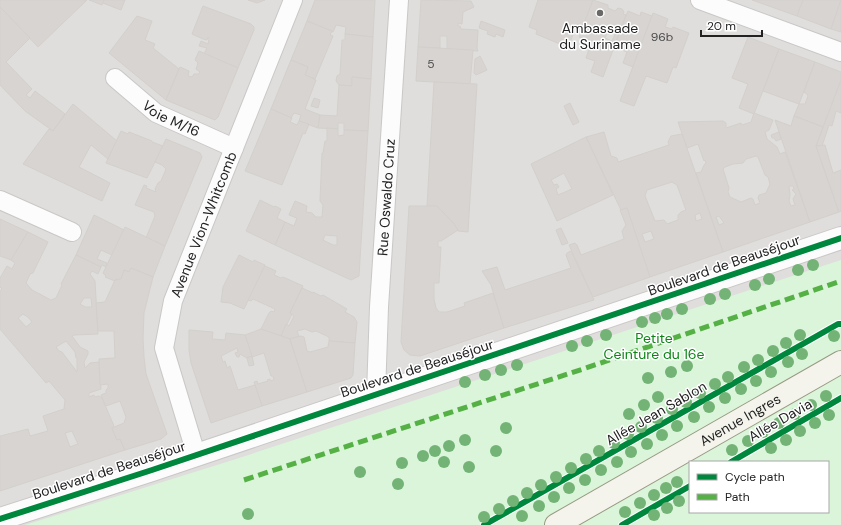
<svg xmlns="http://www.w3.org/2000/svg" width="841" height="525" font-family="'DM Sans',sans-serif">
  <rect width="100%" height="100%" fill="#f0eeeb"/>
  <path fill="#dfdedc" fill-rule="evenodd" d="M0 0H841V525H0ZM690 462H828V512H690Z"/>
  <path fill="#daf5da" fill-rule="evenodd" d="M841 260V525H25L233 460ZM690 462H828V512H690Z"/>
  <g fill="#d7d4d2" stroke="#d3d0cc" fill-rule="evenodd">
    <polygon points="0,0 87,0 38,47 0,7"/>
    <polygon points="89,0 104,0 102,5"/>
    <polygon points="104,0 125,0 121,10 103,3"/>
    <polygon points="248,0 265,0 257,3"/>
    <polygon points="315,0 375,0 373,37 345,34 346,27 336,25 333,32 307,21"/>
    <polygon points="421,0 471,1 474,7 463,12 462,24 458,23 458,26 460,26 461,29 478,30 477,48 478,51 447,49 447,36 440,36 440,48 418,47"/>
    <polygon points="538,0 593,0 583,27 577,25 570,42 561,39 560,44 536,34 537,30 529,27"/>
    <path d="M593 0 608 5V8L615 11 618 8 622 9 624 12 623 14 626 15 603 77 591 72 595 61 586 58 592 41 579 37ZM609 27 617 30 612 41 605 38Z"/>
    <polygon points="752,0 803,0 797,16"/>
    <polygon points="803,0 841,0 831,29 797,16"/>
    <polygon points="841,0 841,32 831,29"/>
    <polygon points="203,6 251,24 254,27 254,30 238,68 204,54 207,48 199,46 201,41 208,44 209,39 208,37 207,40 203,39 192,34"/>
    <polygon points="0,7 30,38 6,62 32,89 26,95 30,98 35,91 65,114 53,131 25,111 0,85"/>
    <polygon points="628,11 640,16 641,12 652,16 633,67 623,63 627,52 614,47"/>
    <polygon points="653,13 668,19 665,27 672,29 673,27 689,33 676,68 673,67 667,83 646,76 634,106 620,101"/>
    <polygon points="137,16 152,21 145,40 155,44 153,48 179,69 166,100 109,53"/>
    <polygon points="307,21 332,31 330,35 333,36 315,79 305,75 308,67 291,60"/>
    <polygon points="481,21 505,30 503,37 496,34 495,37 487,34 488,31 479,28"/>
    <polygon points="345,34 373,37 371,79 352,77 352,86 339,85 336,81 337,76 340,74 342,40 345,40"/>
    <polygon points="748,37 779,49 754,114 739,108 748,84 732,78"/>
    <polygon points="418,47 473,50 470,84 416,81"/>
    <polygon points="779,49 815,62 799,104 763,91"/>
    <polygon points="199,51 238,68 218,117 215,120 166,100 180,67 189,71 188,76 192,77 194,74 199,74 200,72 196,69 198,63 195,60"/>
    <polygon points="480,56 487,70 476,75 474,73 475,59"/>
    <polygon points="291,60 308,67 305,75 316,80 305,109 320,115 318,128 299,121 301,115 294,113 291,118 271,109"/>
    <polygon points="815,62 841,72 841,80 823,127 794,116 799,104 805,104 808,96 807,94 804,92"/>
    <polygon points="352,77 371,79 368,131 344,130 344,123 338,123 338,129 318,128 320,115 337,116 339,85 352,86"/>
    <polygon points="841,80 841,113 836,111 832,126 829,125 822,146 816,146"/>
    <polygon points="434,82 477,84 468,232 458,231 454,224 437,206 427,206"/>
    <polygon points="314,98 320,100 318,108 311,106"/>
    <polygon points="570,103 579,122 573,125 564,106"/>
    <polygon points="73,104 117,141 108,159 91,145 79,167 110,183 102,201 23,164 49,129 53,131"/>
    <polygon points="271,109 292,118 290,122 297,125 299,121 309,124 305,134 303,133 282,185 245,171"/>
    <path d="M754 113 773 120 769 130 765 132 767 139 777 147 780 154 785 152 810 222 723 252 696 173 701 172 704 165 706 163 705 160 704 161 698 144 687 148 678 122 723 121 726 123V128L741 123 742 125 751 122ZM756 156 758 157 765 175 768 177 770 184 766 193 759 195 758 198 760 203 755 205 753 199 751 198 741 202 730 197 728 192 729 188 723 169 725 167 733 164 743 163 746 159ZM789 186H793L794 189 792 190 796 194 793 199 795 205 791 206 789 201 790 195ZM719 216 724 223 719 225 716 217Z"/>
    <polygon points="794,116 823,127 816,146 839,212 810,222 775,120 791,126"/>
    <path d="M327 128 338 129V136L344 135V130L368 131 359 276 351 280 275 245 285 222 294 226 297 218 289 215 295 201 307 206 306 212 312 213 316 217H322L323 205 320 201 322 153H323L325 141H327ZM325 235 337 236V245H333L323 240Z"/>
    <polygon points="121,131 128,134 129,132 152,141 152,142 163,146 147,178 106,163"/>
    <path d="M604 132 611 156 617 158 618 162 669 145 668 142 671 136 682 134 723 252 650 277 627 208 621 210 586 137ZM672 182 677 185 686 210 681 212 678 215V220L667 224 664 220 655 221 645 196 647 190ZM700 213 702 219 696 221 695 215ZM651 231 654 239 645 242 642 234Z"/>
    <polygon points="779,132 781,139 776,141 774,138 772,138 771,135"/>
    <path d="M586 137 613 195 557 221 531 164ZM564 173 572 189 558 195 556 189 559 187 557 184 554 185 551 180Z"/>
    <polygon points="166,139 200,153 202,157 165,246 146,238 155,216 154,212 135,205 144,185 147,186 146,188 156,192 155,189 158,183 161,181 166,169 162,165 155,162"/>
    <polygon points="825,145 833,173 841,170 841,211 839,212 816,146"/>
    <polygon points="260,200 274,207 275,206 281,209 277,218 285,222 275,245 246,231"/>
    <polygon points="409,206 437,206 454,224 458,230 441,241 438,241 438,247 441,247 439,283 434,283 434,299 436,308 439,312 447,312 465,306 464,303 493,293 504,328 420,356 410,355 404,350 401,342"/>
    <polygon points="627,208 650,277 593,297 569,245 575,243 577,245 581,255 624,239 622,231 626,225 620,210"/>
    <polygon points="94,215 124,230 112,255 101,250 97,259 107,263 106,267 102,265 101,267 76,255"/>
    <polygon points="0,219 28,232 11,260 0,256"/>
    <polygon points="125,227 165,246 153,277 131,268 129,272 124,270 121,279 115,280 115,281 105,277 106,276 103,273"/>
    <polygon points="561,228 568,243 562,245 556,230"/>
    <path d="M28 232 48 242 33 273 30 274 26 283 32 290 51 300 56 298 62 285 61 284 76 255 101 267 98 274 92 271 90 274 95 281 98 334 74 335 72 336 80 347 88 351V354L84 362 85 368 90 363 99 362 101 389 89 393V397L94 395 95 397 99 396 102 398 114 426 112 428 117 440 120 439 125 450 0 491V436L28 429 30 436 48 431 43 416 64 409 65 400 49 381 46 383 0 329V291L2 289 0 287V278L7 266 12 269 15 263 11 260ZM84 298H91L92 307H85L80 304ZM23 314 28 317 32 322 26 327 18 318ZM66 341 75 352 76 358H77V372L62 352 59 351 56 347ZM72 431 78 444 70 447 65 433Z"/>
    <polygon points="571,251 594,300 504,328 491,285 482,271 497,267 505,290 571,268 566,255 567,253"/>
    <polygon points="239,255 253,262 254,260 265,265 244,309 230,303 221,302 223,287"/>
    <polygon points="265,266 276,271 274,275 281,278 283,277 303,286 290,313 292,314 281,336 261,329 269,313 271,311 274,312 275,309 253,299 251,301 248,300"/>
    <polygon points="131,268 153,277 144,313 143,338 144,357 146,374 167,434 161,439 125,450 120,439 117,440 112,428 124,423 126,417 120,401 106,406 101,395 106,393 106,390 108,388 108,384 100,385 99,359 115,358 114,331 98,331 96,303 105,302 115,280 121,279 124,270 129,272"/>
    <polygon points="302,288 313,293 313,292 321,296 323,295 347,309 345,312 354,317 357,322 355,343 329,341 329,337 316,331 312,332 305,329 297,331 299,336 290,339 281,336 286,324 289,326 294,316 290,313"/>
    <polygon points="261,329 290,339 307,392 262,406 254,382 257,381 258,384 268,381 267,380 270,379 270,381 274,380 273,376 271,376 264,353 252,357 245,335"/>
    <polygon points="189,330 213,332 212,339 225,340 226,333 245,335 252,356 247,358 240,354 239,357 237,357 235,353 238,352 237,348 221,356 223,362 225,361 227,368 230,366 238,390 255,385 262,406 211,423 191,363 189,350"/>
    <polygon points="301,336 304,337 307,351 310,352 328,347 329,341 355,343 353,375 351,378 307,392 290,339"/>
    <polygon points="252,356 254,365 249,366 247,358"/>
  </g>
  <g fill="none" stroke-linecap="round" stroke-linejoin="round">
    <g stroke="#c9c8c7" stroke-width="20">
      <g id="minor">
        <polyline points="700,0 841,52"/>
        <path id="s1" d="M115 78 156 113 234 148"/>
        <polyline points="0,200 72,232"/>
        <path id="s2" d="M376 394 379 307 399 0"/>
        <path id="s3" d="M196 454 164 348 173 301 293 0"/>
      </g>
    </g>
    <g stroke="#c9c8c7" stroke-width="24">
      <polyline id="tertiary" points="0,519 152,470 841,238"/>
    </g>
    <g stroke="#999a82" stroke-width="24">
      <g id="secondary">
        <path id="s4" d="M556 525 841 362"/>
      </g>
    </g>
    <use href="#minor" stroke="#fdfcfc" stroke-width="18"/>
    <use href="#tertiary" stroke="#fdfcfc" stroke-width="22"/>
    <use href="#secondary" stroke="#f4f4ed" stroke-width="22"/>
    <polyline stroke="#55b145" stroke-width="5" stroke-dasharray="10 5" stroke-linecap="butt" points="244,480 583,369 841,281"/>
    <g stroke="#fff" stroke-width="8">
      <g id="cycleway">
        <polyline points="731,462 841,398"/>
        <polyline points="0,519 152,470 841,238"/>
        <polyline points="484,525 838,324 841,324"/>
        <polyline points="622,525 690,486"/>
      </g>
    </g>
    <use href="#cycleway" stroke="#00873e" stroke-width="6"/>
  </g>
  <g fill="#73b476">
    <circle cx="813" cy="265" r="6"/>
    <circle cx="798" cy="270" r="6"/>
    <circle cx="769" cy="279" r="6"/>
    <circle cx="755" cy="285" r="6"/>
    <circle cx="725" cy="294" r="6"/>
    <circle cx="710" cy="299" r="6"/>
    <circle cx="682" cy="309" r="6"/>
    <circle cx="667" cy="314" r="6"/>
    <circle cx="655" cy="318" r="6"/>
    <circle cx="642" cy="322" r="6"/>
    <circle cx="606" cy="335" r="6"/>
    <circle cx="800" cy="335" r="6"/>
    <circle cx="834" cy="336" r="6"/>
    <circle cx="587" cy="341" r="6"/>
    <circle cx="786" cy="343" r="6"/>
    <circle cx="572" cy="346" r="6"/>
    <circle cx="773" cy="351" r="6"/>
    <circle cx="802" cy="354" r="6"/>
    <circle cx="758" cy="360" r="6"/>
    <circle cx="788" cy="362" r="6"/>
    <circle cx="517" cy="365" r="6"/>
    <circle cx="687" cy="366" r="6"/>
    <circle cx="744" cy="367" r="6"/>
    <circle cx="501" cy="370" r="6"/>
    <circle cx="671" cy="372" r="6"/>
    <circle cx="771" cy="372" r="6"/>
    <circle cx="485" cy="375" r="6"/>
    <circle cx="728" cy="377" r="6"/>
    <circle cx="648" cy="378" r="6"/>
    <circle cx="756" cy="381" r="6"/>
    <circle cx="465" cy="382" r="6"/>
    <circle cx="715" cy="384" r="6"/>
    <circle cx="741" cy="389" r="6"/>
    <circle cx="700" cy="393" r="6"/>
    <circle cx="826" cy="396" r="6"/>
    <circle cx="658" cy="397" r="6"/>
    <circle cx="725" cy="398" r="6"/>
    <circle cx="686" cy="402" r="6"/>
    <circle cx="644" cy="405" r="6"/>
    <circle cx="811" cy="405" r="6"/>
    <circle cx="709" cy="407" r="6"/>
    <circle cx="672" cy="409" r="6"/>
    <circle cx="629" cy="414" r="6"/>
    <circle cx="795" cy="414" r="6"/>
    <circle cx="829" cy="415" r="6"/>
    <circle cx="694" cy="417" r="6"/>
    <circle cx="657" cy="418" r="6"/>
    <circle cx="779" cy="423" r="6"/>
    <circle cx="815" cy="423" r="6"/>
    <circle cx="677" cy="426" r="6"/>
    <circle cx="641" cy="427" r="6"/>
    <circle cx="506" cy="428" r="6"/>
    <circle cx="800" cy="431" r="6"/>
    <circle cx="763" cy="432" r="6"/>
    <circle cx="628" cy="434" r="6"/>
    <circle cx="662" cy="435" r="6"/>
    <circle cx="465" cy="440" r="6"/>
    <circle cx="786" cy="440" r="6"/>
    <circle cx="748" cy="441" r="6"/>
    <circle cx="614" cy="443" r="6"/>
    <circle cx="647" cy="444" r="6"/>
    <circle cx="449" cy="446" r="6"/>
    <circle cx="771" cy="448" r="6"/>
    <circle cx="732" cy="450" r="6"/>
    <circle cx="435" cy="451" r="6"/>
    <circle cx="496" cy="451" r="6"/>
    <circle cx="599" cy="451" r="6"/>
    <circle cx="631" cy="452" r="6"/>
    <circle cx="423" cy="456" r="6"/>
    <circle cx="586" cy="459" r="6"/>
    <circle cx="444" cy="462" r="6"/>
    <circle cx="617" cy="462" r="6"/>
    <circle cx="402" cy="463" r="6"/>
    <circle cx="469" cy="467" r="6"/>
    <circle cx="571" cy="468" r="6"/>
    <circle cx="601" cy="470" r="6"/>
    <circle cx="360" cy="472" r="6"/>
    <circle cx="556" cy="477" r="6"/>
    <circle cx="585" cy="480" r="6"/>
    <circle cx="677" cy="482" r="6"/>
    <circle cx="398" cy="484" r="6"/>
    <circle cx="541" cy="485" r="6"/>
    <circle cx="569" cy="488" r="6"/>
    <circle cx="666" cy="488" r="6"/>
    <circle cx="527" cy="493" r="6"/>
    <circle cx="654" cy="495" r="6"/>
    <circle cx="554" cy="497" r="6"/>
    <circle cx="513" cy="501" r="6"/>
    <circle cx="679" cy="501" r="6"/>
    <circle cx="640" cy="503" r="6"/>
    <circle cx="539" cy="506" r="6"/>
    <circle cx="667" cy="508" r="6"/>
    <circle cx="499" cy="509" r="6"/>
    <circle cx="625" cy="512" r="6"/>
    <circle cx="248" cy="514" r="6"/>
    <circle cx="654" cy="515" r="6"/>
    <circle cx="522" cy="516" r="6"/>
    <circle cx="484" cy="517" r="6"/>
  </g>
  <circle fill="#6a6968" stroke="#fff" stroke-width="1.5" cx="600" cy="13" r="4"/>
  <g text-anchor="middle" stroke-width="3" stroke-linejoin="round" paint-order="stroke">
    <g font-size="12" fill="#4f4e4e">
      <text x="662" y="41">96b</text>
      <text x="431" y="68">5</text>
    </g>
    <g font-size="14" fill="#222" stroke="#fff">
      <text x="600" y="33">Ambassade<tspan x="600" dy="16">du Suriname</tspan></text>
    </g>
    <g font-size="14" fill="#222" stroke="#fff">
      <text dy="5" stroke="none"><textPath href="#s1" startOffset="70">Voie M/16</textPath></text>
      <text dy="5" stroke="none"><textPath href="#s2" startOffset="197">Rue Oswaldo Cruz</textPath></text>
      <text dy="5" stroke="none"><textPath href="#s3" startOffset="241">Avenue Vion-Whitcomb</textPath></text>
      <text transform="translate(724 265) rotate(-19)" y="5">Boulevard de Beauséjour</text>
      <text transform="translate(417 368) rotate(-18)" y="5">Boulevard de Beauséjour</text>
      <text transform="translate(656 413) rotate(-30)" y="5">Allée Jean Sablon</text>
      <text dy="5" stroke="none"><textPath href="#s4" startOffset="212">Avenue Ingres</textPath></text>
      <text transform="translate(780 420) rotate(-30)" y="5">Allée Davia</text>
      <text transform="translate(109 470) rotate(-18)" y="5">Boulevard de Beauséjour</text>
    </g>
    <g font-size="14" fill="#0c8416" stroke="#fff">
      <text x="654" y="343">Petite<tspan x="654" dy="16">Ceinture du 16e</tspan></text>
    </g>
  </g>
  <rect x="689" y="461" width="140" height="52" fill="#ffffff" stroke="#a7a7a7"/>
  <rect x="697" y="474" width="20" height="6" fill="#00873e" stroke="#a7a7a7"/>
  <text x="725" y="481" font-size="12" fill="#222222">Cycle path</text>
  <rect x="697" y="494" width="20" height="6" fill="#55b145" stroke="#a7a7a7"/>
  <text x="725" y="501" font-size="12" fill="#222222">Path</text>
  <path d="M701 30v6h61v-6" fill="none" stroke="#222222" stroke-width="2"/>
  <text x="707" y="30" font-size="12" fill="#222222" stroke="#ffffff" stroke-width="3" paint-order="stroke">20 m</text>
</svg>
